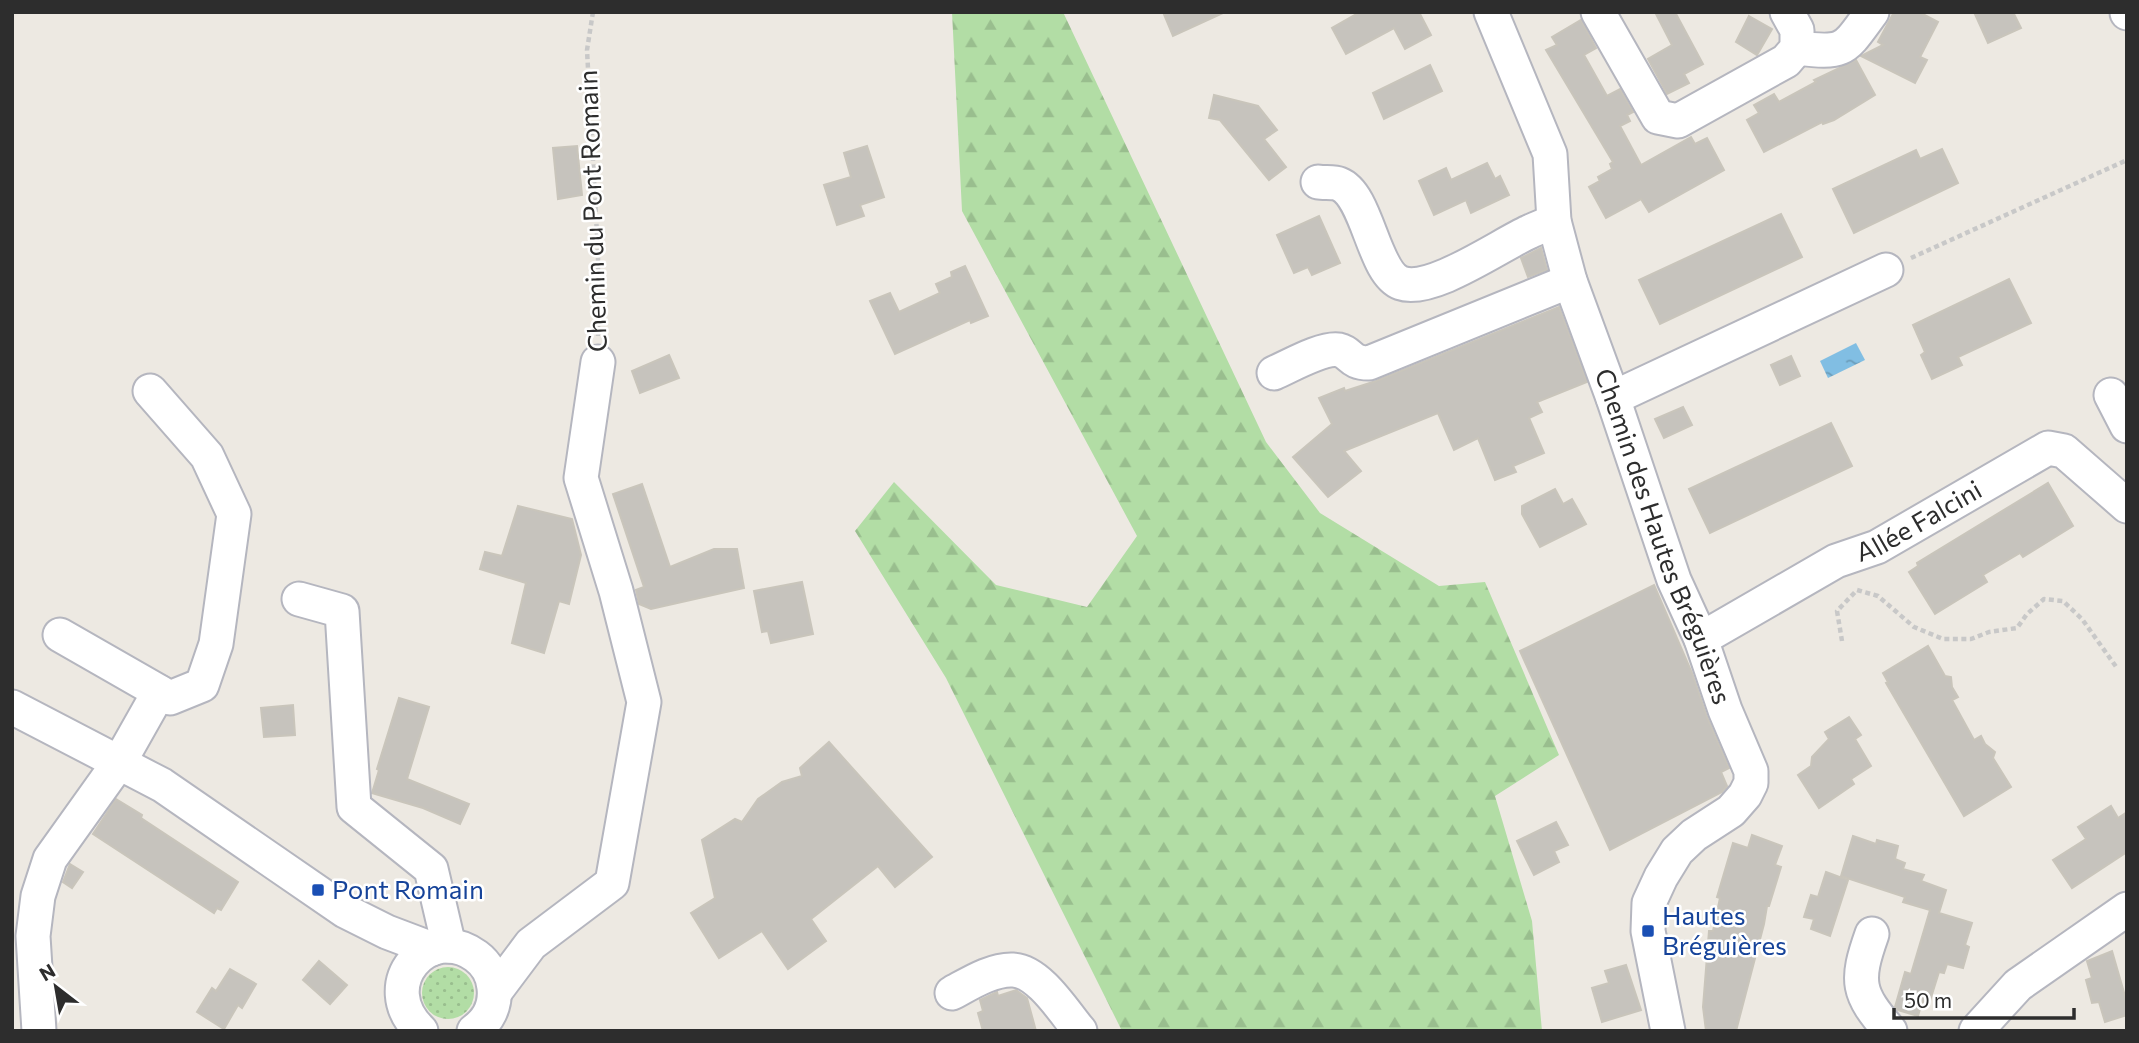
<svg xmlns="http://www.w3.org/2000/svg" width="2139" height="1043" font-family="Commissioner,sans-serif">
  <defs>
    <pattern id="grass-dots" width="8" height="8" patternUnits="userSpaceOnUse" patternTransform="scale(1.75)"><rect width="8" height="8" fill="#b2dda5"/><path d="M2 2h.1M6 6h.1" fill="none" stroke="#99be8e" stroke-width="1.8" stroke-linecap="round"/></pattern>
    <pattern id="forest-firs" width="22" height="20" patternUnits="userSpaceOnUse" patternTransform="scale(1.75)"><rect width="22" height="20" fill="#b2dda5"/><path d="M5 1l3.5 6h-7zM16 11l3.5 6h-7z" fill="#99be8e"/></pattern>
    <pattern id="water-ripples" width="26" height="14" patternUnits="userSpaceOnUse" patternTransform="scale(1.75)"><rect width="26" height="14" fill="#81bee3"/><path d="M2 4q2-2 4 0t4 0M15 11q2-2 4 0t4 0" fill="none" stroke="#6a9bb8"/></pattern>
  </defs>
  <rect width="100%" height="100%" fill="#ede9e2"/>
  <circle fill="url(#grass-dots)" cx="448" cy="993" r="26"/>
  <polygon fill="url(#forest-firs)" points="952,12 1063,12 1266,442 1320,513 1439,586 1485,582 1559,755 1495,796 1532,921 1542,1031 1122,1031 946,678 855,531 894,482 996,585 1087,607 1137,536 962,211"/>
  <polygon fill="url(#water-ripples)" points="1856,343 1865,360 1828,378 1820,361"/>
  <g fill="#c6c3bd" stroke="#c9c5bb" stroke-width="2">
    <polygon points="1163,12 1225,12 1173,36"/>
    <polygon points="1360,12 1423,12 1420,14 1431,35 1405,49 1394,28 1346,54 1332,28"/>
    <polygon points="1655,12 1675,12 1703,64 1684,74 1689,83 1667,94 1648,59 1672,45"/>
    <polygon points="1894,12 1919,12 1938,22 1920,57 1927,60 1915,83 1861,56 1883,45 1878,42"/>
    <polygon points="1974,12 2013,12 2021,28 1988,43"/>
    <polygon points="1749,16 1772,29 1757,55 1736,42"/>
    <polygon points="1581,20 1596,48 1584,55 1607,96 1620,89 1633,112 1627,115 1630,121 1620,126 1641,165 1691,137 1695,144 1707,138 1724,170 1649,212 1641,199 1606,218 1589,187 1600,181 1598,177 1612,169 1610,164 1613,162 1546,50 1557,45 1552,37"/>
    <polygon points="1856,60 1875,95 1834,120 1823,124 1822,122 1764,152 1747,120 1759,113 1754,105 1774,94 1779,102 1816,82 1814,80"/>
    <polygon points="1430,65 1442,91 1384,119 1373,93"/>
    <polygon points="1214,95 1258,106 1277,130 1264,139 1286,167 1269,180 1220,120 1209,118"/>
    <polygon points="577,146 582,195 558,199 553,148"/>
    <polygon points="867,146 884,197 860,205 864,216 837,225 824,185 851,177 844,153"/>
    <polygon points="1942,149 1958,183 1854,233 1833,189 1916,150 1920,159"/>
    <polygon points="1487,163 1495,179 1500,176 1509,195 1471,213 1466,200 1434,215 1419,181 1446,168 1451,180"/>
    <polygon points="1781,214 1802,257 1660,324 1639,280"/>
    <polygon points="1319,216 1340,263 1312,275 1308,267 1294,273 1277,235"/>
    <polygon points="1541,248 1547,270 1528,277 1521,258"/>
    <polygon points="965,266 988,316 971,323 970,320 895,354 870,301 890,293 899,312 940,293 936,284 952,277 951,272"/>
    <polygon points="2009,279 2031,323 1958,357 1962,365 1932,379 1921,355 1925,352 1913,325"/>
    <polygon points="1559,307 1587,382 1537,402 1542,412 1529,418 1544,453 1513,466 1516,472 1495,480 1478,438 1454,450 1438,413 1344,451 1361,471 1328,497 1293,457 1332,424 1319,398 1344,388 1345,391 1376,381"/>
    <polygon points="669,355 679,378 640,393 632,371"/>
    <polygon points="1791,356 1800,376 1780,385 1771,365"/>
    <polygon points="1683,407 1692,425 1664,438 1655,419"/>
    <polygon points="1831,423 1852,466 1710,533 1689,489"/>
    <polygon points="2048,483 2073,526 2023,557 2020,553 1983,575 1987,582 1935,614 1909,572 1918,566 1917,563"/>
    <polygon points="642,484 670,567 714,549 737,549 744,588 651,609 639,604 636,590 644,587 613,494"/>
    <polygon points="1555,489 1563,504 1572,499 1586,524 1540,547 1522,514 1522,506"/>
    <polygon points="518,506 572,519 581,555 569,604 559,601 544,653 512,643 526,583 480,569 485,552 502,556"/>
    <polygon points="802,582 813,634 771,643 768,631 762,632 754,591"/>
    <polygon points="1654,585 1692,673 1707,717 1729,768 1721,772 1727,786 1722,792 1610,850 1520,651"/>
    <polygon points="1928,646 1945,676 1951,677 1952,687 1958,697 1952,700 1974,740 1981,736 1985,744 1995,752 1993,758 2011,787 1964,816 1886,683 1888,682 1883,673"/>
    <polygon points="399,698 429,707 407,779 469,804 460,824 423,808 372,793 379,770 377,769"/>
    <polygon points="293,705 295,735 264,737 261,708"/>
    <polygon points="1849,717 1861,735 1855,739 1871,766 1851,779 1854,784 1819,808 1798,775 1811,766 1812,757 1829,739 1825,732"/>
    <polygon points="829,742 932,857 895,887 878,866 811,919 826,941 788,969 762,931 719,958 691,913 715,898 702,840 735,819 742,822 758,799 782,782 802,776 800,768"/>
    <polygon points="116,799 142,815 141,818 238,882 221,910 217,908 214,913 93,834"/>
    <polygon points="2111,806 2118,818 2127,812 2127,852 2072,888 2053,860 2086,839 2078,827"/>
    <polygon points="1556,822 1568,845 1554,851 1559,862 1534,875 1517,841"/>
    <polygon points="1752,835 1782,846 1775,865 1781,867 1769,906 1767,906 1764,924 1736,1031 1706,1031 1703,1007 1709,931 1713,931 1720,898 1717,897 1733,843 1748,848"/>
    <polygon points="1853,836 1876,844 1877,840 1898,846 1895,859 1905,863 1903,869 1924,875 1921,881 1946,890 1939,913 1972,923 1965,945 1969,947 1963,968 1947,964 1944,973 1939,972 1929,1004 1922,1002 1918,1016 1898,1010 1895,1007 1905,972 1911,974 1930,910 1903,902 1905,897 1841,876"/>
    <polygon points="70,864 83,872 72,888 63,882"/>
    <polygon points="1826,872 1848,880 1830,936 1811,929 1814,919 1804,917 1811,895 1818,897"/>
    <polygon points="2112,951 2127,1003 2127,1015 2105,1022 2099,1002 2092,1003 2086,980 2092,978 2087,961"/>
    <polygon points="319,961 347,985 330,1004 303,980"/>
    <polygon points="1626,965 1641,1010 1602,1022 1592,988 1609,983 1605,971"/>
    <polygon points="230,969 256,984 242,1008 238,1005 224,1029 197,1012 212,988 216,991"/>
    <polygon points="1016,990 1027,998 1036,1031 983,1031 978,1013 983,1011 980,1000 997,992 998,996"/>
  </g>
  <g fill="none" stroke-linecap="round" stroke-linejoin="round">
    <g stroke="#b5b6bf" stroke-width="37">
      <g id="minor">
        <path id="s1" d="M1491 12 1550 154 1554 221 1570 281 1613 398 1674 580 1701 639 1725 710 1751 771V783L1745 795 1731 811 1694 835 1677 851 1661 877 1649 903 1648 931 1668 1031"/>
        <polyline points="1598,12 1658,117 1678,121 1786,61 1797,48 1797,30 1787,12"/>
        <polyline points="2127,12 2127,13"/>
        <path d="M1797 48C1846 54 1844 50 1872 12"/>
        <path d="M1318 182C1324 183 1334 182 1339 184 1368 195 1373 273 1401 283 1431 294 1500 245 1529 232 1537 228 1546 225 1554 221"/>
        <path d="M1274 373C1290 366 1323 347 1339 350 1352 353 1349 363 1369 363L1570 281"/>
        <polyline points="2111,395 2127,426"/>
        <polyline points="1613,398 1886,270"/>
        <polyline points="299,599 342,611 354,807 431,869 449,946"/>
        <polyline points="60,635 170,698 202,685 216,644 234,514 207,456 150,391"/>
        <path id="s2" d="M1701 639 1836 561 1877 547 2048 448 2064 451 2127 506"/>
        <polyline points="12,707 162,785 345,911 387,932 432,949"/>
        <path d="M1872 934C1855 982 1857 993 1890 1031"/>
        <polyline points="495,992 531,944 612,883 644,702 616,591 581,478 598,362"/>
        <path d="M952 993C969 984 992 969 1013 970 1039 971 1064 1012 1080 1031"/>
        <polyline points="39,1031 33,936 38,896 50,859 120,761 159,692"/>
        <path d="M421 1031C372 985 429 921 476 956 487 964 493 976 494 988 496 1006 488 1021 474 1031"/>
        <polyline points="1976,1031 2018,985 2127,909"/>
      </g>
    </g>
    <g stroke="#c8c8c8" stroke-width="4.5" stroke-dasharray="5 3.5" stroke-linecap="butt">
      <polyline points="593,12 587,50 598,253 598,336"/>
      <polyline points="1911,258 2127,160"/>
      <polyline points="1842,641 1837,611 1857,590 1878,596 1914,627 1943,639 1971,639 1989,632 2017,628 2027,614 2044,599 2063,601 2082,619 2117,668"/>
    </g>
    <use href="#minor" stroke="#fff" stroke-width="33"/>
  </g>
  <g fill="#1a4fb4" stroke="#fff" stroke-width="2.5">
    <rect x="311" y="883" width="14" height="14" rx="3.5"/>
    <rect x="1641" y="924" width="14" height="14" rx="3.5"/>
  </g>
  <g text-anchor="middle" stroke-width="5" stroke-linejoin="round" paint-order="stroke">
    <g font-size="26" fill="#2d2d2d" stroke="#fff">
      <text transform="translate(593 211) rotate(-92)" y="9">Chemin du Pont Romain</text>
      <text dy="9" stroke="none"><textPath href="#s2" startOffset="248">Allée Falcini</textPath></text>
      <text dy="9" stroke="none"><textPath href="#s1" startOffset="555">Chemin des Hautes Bréguières</textPath></text>
    </g>
    <g font-size="26" fill="#164399" stroke="#fff" text-anchor="start">
      <text x="332" y="899">Pont Romain</text>
      <text x="1662" y="925">Hautes<tspan x="1662" dy="30">Bréguières</tspan></text>
    </g>
  </g>
  <rect width="2139" height="1043" fill="none" stroke="#2d2d2d" stroke-width="28"/>
  <g transform="translate(56 987) rotate(329)" stroke="#ffffff" stroke-width="5" paint-order="stroke">
  <path d="M0-5L12 26L0 18L-12 26Z" fill="#2d2d2d"/>
  <text y="-10" font-size="19" font-weight="bold" text-anchor="middle" fill="#2d2d2d">N</text>
  </g>
  <path d="M1894 1008v10h180v-10" fill="none" stroke="#2d2d2d" stroke-width="3.5"/>
  <text x="1904" y="1008" font-size="21" fill="#2d2d2d" stroke="#ffffff" stroke-width="5" paint-order="stroke">50 m</text>
</svg>
